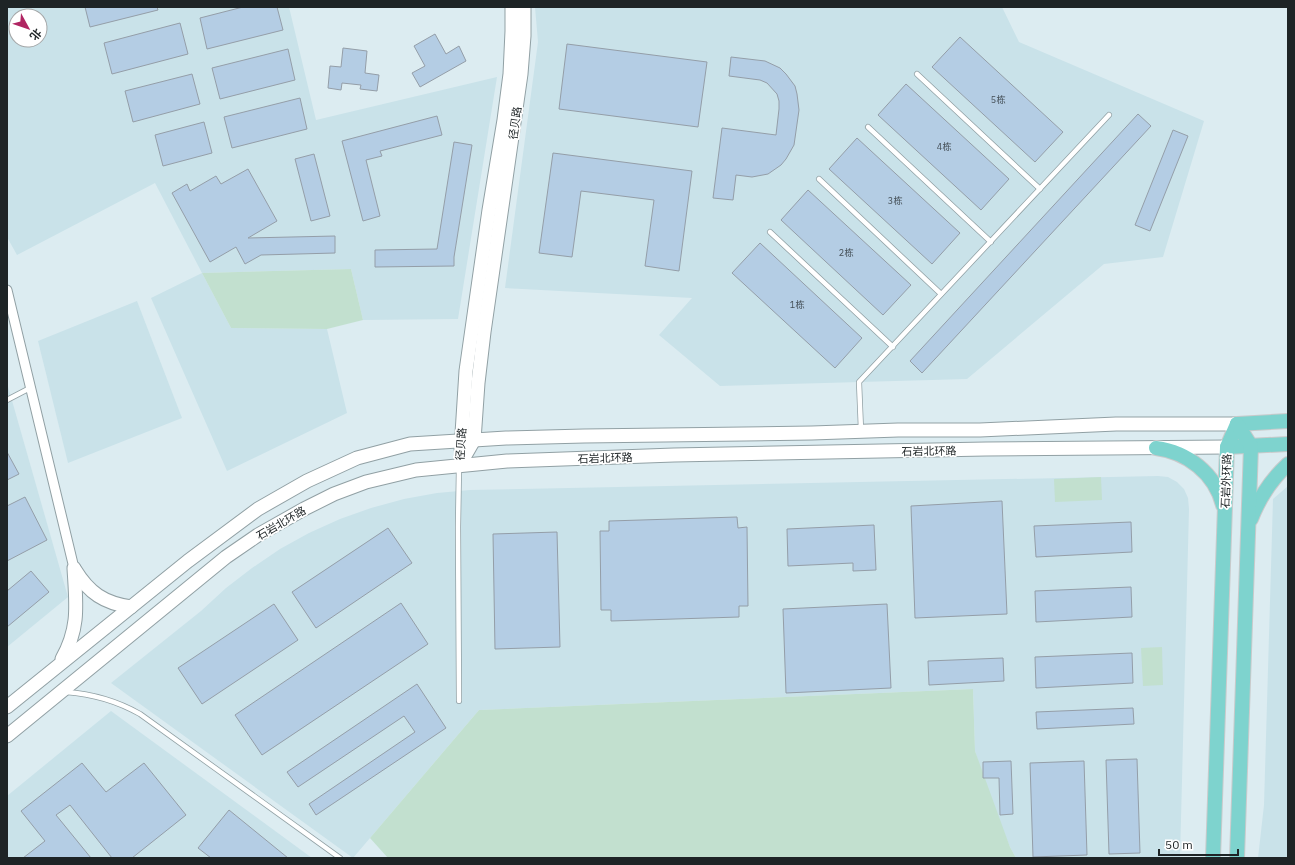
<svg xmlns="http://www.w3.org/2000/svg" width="1295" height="865" font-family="'IBM Plex Sans','Noto Sans SC',sans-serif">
  <rect width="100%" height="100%" fill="#dcecf1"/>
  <g fill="#c9e2e9" fill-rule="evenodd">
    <path d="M7 7H289L316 120 497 77 458 319 363 320 351 269 202 273 231 328 327 329 347 413 227 471 151 298 202 273 155 183 17 255 7 237ZM16 16H40V40H16Z"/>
    <polygon points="535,7 1002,7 1019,42 1204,121 1163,257 1104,264 967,379 720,386 659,335 692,298 505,288 538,42"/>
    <polygon points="137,301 182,418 68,463 38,341"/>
    <polygon points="7,383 68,597 7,647"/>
    <polygon points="1158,476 1168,477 1177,482 1184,489 1188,498 1189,509 1180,858 1016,858 1010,847 989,797 975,751 973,689 479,710 353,858 111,683 201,611 226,588 252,568 280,549 309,533 340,519 371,508 404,499 437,493 470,490"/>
    <polygon points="1288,486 1288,858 1258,858 1264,805 1273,499"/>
    <polygon points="111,711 312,858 7,858 7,796"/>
  </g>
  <g fill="#c2e0cf">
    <polygon points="351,269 363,320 327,329 231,328 202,273"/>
    <polygon points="1101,477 1102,500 1055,502 1054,479"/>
    <polygon points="1162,647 1163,685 1143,686 1141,648"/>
    <polygon points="973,689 975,751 1010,847 1016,858 388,858 370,838 479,710"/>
  </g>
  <g fill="#b4cde4" stroke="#949ea8">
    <polygon points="85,7 157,7 158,10 90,27"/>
    <polygon points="243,7 277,7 283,30 207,49 200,18"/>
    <polygon points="180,23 188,54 112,74 104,43"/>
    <polygon points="435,34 446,54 459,46 466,61 420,87 412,73 425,66 414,46"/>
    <polygon points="960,37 1063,132 1035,162 932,67"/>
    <polygon points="567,44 707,62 698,127 559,109"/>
    <polygon points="343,48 367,51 365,73 379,75 377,91 360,89 361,85 342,83 341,90 328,88 330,66 341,67"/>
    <polygon points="288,49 295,80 220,99 212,68"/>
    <polygon points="731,57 765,61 780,68 786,74 795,86 797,94 799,110 794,145 786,159 781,165 768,174 752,177 736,175 733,200 713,198 722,128 776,135 779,109 779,101 777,94 767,83 760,80 729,76"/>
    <polygon points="192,74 200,104 133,122 125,91"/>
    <polygon points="906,84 1009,179 981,210 878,115"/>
    <polygon points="300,98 307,129 232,148 224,117"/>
    <polygon points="1138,114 1151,126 922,373 910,361"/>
    <polygon points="437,116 442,135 380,151 382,156 366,160 380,216 363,221 342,141"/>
    <polygon points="204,122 212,153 163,166 155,135"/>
    <polygon points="1173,130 1188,136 1150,231 1135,225"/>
    <polygon points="857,138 960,233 932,264 829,169"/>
    <polygon points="454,142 472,145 454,257 454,266 375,267 375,250 437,249"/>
    <polygon points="553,153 692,171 679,271 645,266 654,200 581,191 572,257 539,253"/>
    <polygon points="314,154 330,216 311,221 295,159"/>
    <polygon points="248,169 277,221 248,238 335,236 335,253 261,255 245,264 236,247 210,262 172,193 187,184 190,191 216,176 221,184"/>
    <polygon points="808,190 911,285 883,315 781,220"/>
    <polygon points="760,243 862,338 835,368 732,273"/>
    <polygon points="7,452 19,474 7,480"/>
    <polygon points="25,497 47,540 7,561 7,506"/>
    <polygon points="1002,501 1007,614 915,618 911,506"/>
    <polygon points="737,517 738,528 747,527 748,606 739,606 739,617 611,621 611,610 601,610 600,531 609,531 609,521"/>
    <polygon points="1131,522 1132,552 1036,557 1034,526"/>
    <polygon points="874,525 876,570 853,571 853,563 788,566 787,529"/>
    <polygon points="388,528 412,563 316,628 292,592"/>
    <polygon points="557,532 560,647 495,649 493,534"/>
    <polygon points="31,571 49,592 7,627 7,591"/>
    <polygon points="1131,587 1132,617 1036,622 1035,591"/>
    <polygon points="401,603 428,644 262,755 235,715"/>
    <polygon points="274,604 298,640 202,704 178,668"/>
    <polygon points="887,604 891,688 786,693 783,609"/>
    <polygon points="1132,653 1133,683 1036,688 1035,657"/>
    <polygon points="1003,658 1004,681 929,685 928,661"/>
    <polygon points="417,684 446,728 316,815 309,804 415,732 404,716 298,787 287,772"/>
    <polygon points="1133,708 1134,724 1037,729 1036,712"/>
    <polygon points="1137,759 1140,853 1109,854 1106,760"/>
    <polygon points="1011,761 1013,814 1000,815 999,778 983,778 983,762"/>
    <polygon points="1084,761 1087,855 1033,857 1030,763"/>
    <polygon points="82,763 106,792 144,763 186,815 132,858 112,858 70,805 56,815 91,858 23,858 45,841 21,811"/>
    <polygon points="229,810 288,858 211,858 198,848"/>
  </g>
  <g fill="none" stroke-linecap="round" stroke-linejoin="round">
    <g stroke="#91a0a4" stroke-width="6">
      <g id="lane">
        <polyline points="917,74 1040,189"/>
        <polyline points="868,127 991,242"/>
        <polyline points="819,179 941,294"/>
        <polyline points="770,232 893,347"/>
        <polyline points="7,400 30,388"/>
        <polyline points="861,430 859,382 1109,115"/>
        <path d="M66 692C93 694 117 701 140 714L340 858"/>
        <polyline points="459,701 458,527 459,466"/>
      </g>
    </g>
    <g stroke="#91a0a4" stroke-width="11">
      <polyline id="street" points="7,290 74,568"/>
    </g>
    <g stroke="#91a0a4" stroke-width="15">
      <g id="secondary">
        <polyline points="461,449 466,371 489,210 504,120 510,74 512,31 512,7"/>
        <polyline points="459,466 474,440 478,383 484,332 521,74 524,36 524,7"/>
        <path d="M75 570C89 593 104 603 131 607"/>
        <path d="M62 659C80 627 76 604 74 568"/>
        <polyline points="7,707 188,561 258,509 307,481 357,458 410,444 506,438 584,436 812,433 898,430 980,430 1116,424 1237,424"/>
        <polyline points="7,736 226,557 258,535 304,509 334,494 366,482 416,470 507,461 674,455 986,449 1227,447"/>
      </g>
    </g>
    <g stroke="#c9cacb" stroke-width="16">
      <g id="primary">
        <polyline points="1237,424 1288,421"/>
        <polyline points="1227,447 1288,444"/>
        <path d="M1156 448C1187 452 1215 473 1223 505"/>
        <path d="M1251 519C1259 498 1272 479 1288 464"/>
        <polyline points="1213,858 1227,447 1237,424"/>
        <polyline points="1237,858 1251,446 1237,424"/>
      </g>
    </g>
    <use href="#lane" stroke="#fff" stroke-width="4.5"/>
    <use href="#street" stroke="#fff" stroke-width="9"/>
    <use href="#secondary" stroke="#fff" stroke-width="13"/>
    <use href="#primary" stroke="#7ed3ce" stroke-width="14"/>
  </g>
  <g text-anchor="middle" stroke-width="3.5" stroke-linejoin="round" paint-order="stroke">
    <g font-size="9" fill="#444e56">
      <text x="998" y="103">5栋</text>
      <text x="944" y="150">4栋</text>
      <text x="895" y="204">3栋</text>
      <text x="846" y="256">2栋</text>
      <text x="797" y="308">1栋</text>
    </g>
    <g font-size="11" fill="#1e2426" stroke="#fff">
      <text transform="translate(515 123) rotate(-82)" y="4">径贝路</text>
      <text transform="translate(461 444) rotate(-86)" y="4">径贝路</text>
      <text transform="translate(929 451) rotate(-1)" y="4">石岩北环路</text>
      <text transform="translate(605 458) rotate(-2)" y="4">石岩北环路</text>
      <text transform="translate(1226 481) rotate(-88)" y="4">石岩外环路</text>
      <text transform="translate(281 523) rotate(-30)" y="4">石岩北环路</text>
    </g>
  </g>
  <rect width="1295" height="865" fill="none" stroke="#1e2426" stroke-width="16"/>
  <g transform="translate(28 28) rotate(130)"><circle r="19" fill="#ffffff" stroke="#a5a7a8"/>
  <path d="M0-3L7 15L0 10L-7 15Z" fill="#b02562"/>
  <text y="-6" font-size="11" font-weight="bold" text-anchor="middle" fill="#1e2426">北</text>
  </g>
  <path d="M1159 849v6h79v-6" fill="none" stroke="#1e2426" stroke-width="2"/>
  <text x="1165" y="849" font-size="12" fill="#1e2426" stroke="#ffffff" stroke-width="3" paint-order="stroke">50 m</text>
</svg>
